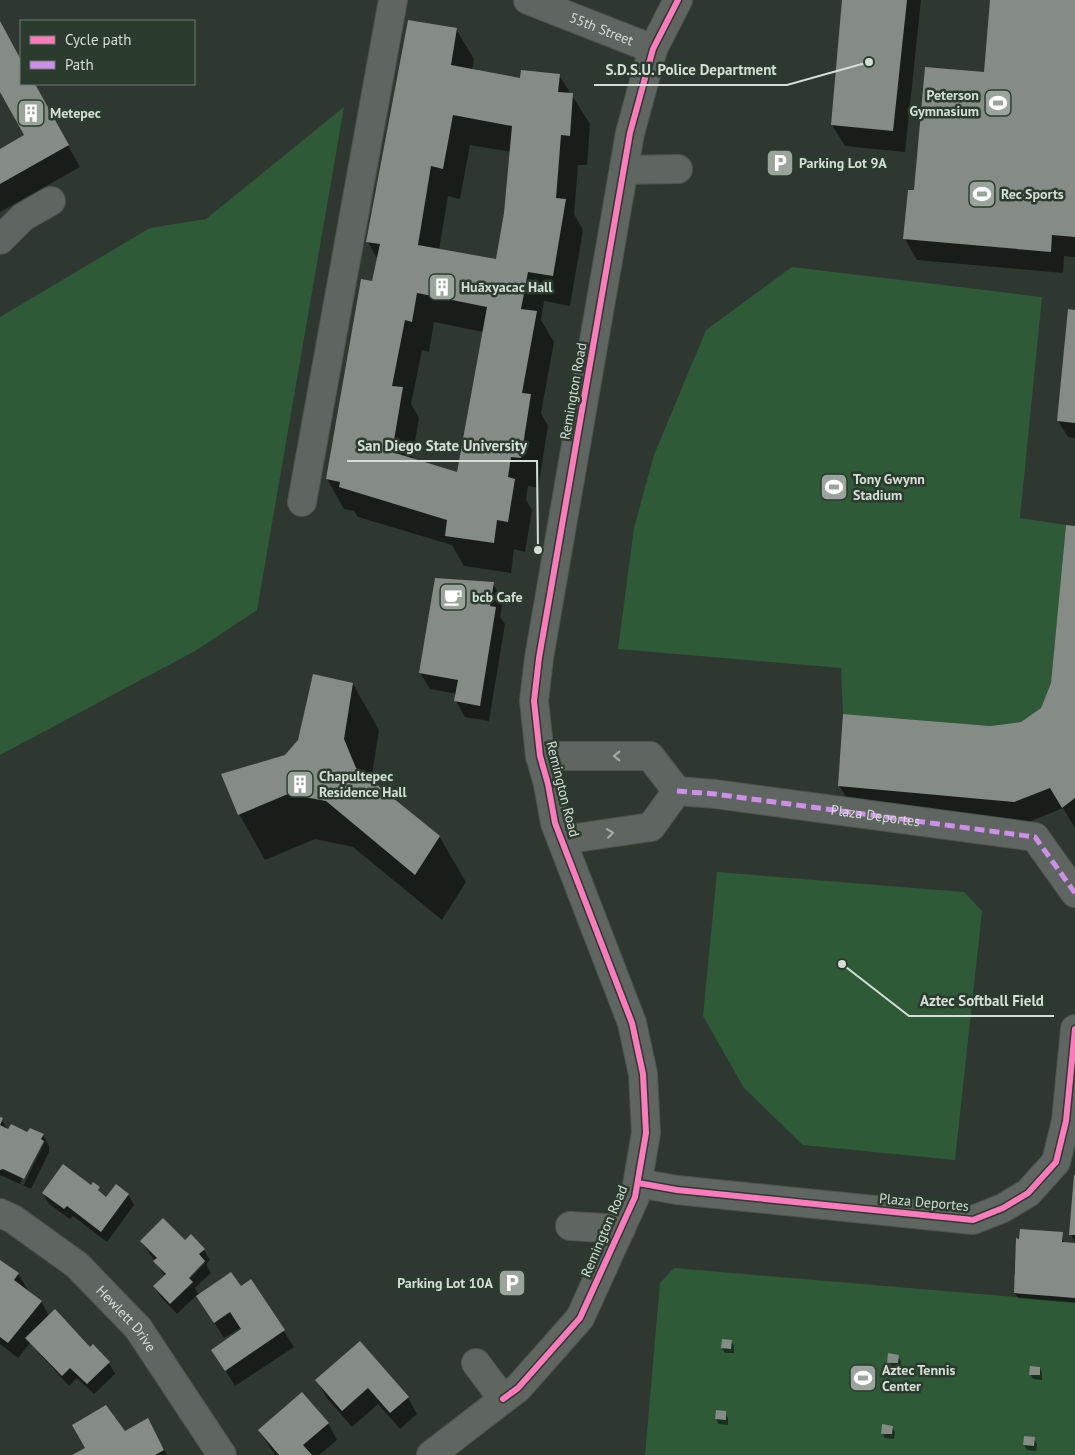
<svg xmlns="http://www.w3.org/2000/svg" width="1075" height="1455" font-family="'PT Sans',sans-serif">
  <rect width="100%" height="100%" fill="#2e3830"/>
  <g fill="#2e5a38">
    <polygon points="344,107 257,610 195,651 0,755 0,317 150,228 206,219"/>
    <polygon points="792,267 1042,297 1020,518 1066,525 1051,683 1041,708 1021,722 990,726 843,714 841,668 618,649 634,528 654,455 706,330"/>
    <polygon points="717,872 964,892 982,911 955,1160 803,1145 744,1088 703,1016"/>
    <polygon points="674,1268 1075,1302 1075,1455 645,1455 660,1283"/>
  </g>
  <g fill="#0007" fill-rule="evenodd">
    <polygon points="844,0 921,0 905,152 845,146 832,125"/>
    <polygon points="992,0 1075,0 1075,257 1064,256 1063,273 917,260 905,239 915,191 985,73"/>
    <polygon points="0,23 21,61 21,84 34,84 80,167 0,212 0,150 26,136 0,89"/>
    <path d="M456 29 474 59 472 70 521 79 559 75 590 124 587 165H578L574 214 583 230 570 306 544 301 541 320 554 342 541 413 548 426 538 488 528 486 526 500 532 510 525 552 514 549 511 573 464 566 452 545 358 517 354 511 344 509 327 479 378 260 368 242ZM470 145 511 152 505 213 497 260 439 250 448 196 460 199ZM434 322 483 332 458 473 412 459 419 418 411 404 422 350 429 352Z"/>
    <polygon points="1075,311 1075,438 1068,437 1058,421"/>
    <polygon points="1075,527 1075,828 1063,808 1026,823 852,807 839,785 990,728 1021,723 1042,709 1052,683"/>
    <polygon points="493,584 503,600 500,617 505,624 489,721 465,717 456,701 457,694 430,689 420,673"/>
    <polygon points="353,684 379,730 371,781 439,836 466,882 442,920 353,847 315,839 265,860 239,814 286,756"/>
    <path d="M0 1118 9 1131 43 1135 49 1146V1152L31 1189 0 1175ZM42 1141H45L23 1186 20 1184Z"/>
    <polygon points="1075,1178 1075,1242 1071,1235"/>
    <polygon points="93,1184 107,1199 128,1194 134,1205 107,1242 73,1216 70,1219 49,1204 43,1193 91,1186"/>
    <polygon points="1062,1233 1064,1244 1075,1245 1075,1303 1018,1298 1015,1293 1016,1276 1014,1273 1017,1240"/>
    <path d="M141 1241 184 1242 204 1250 210 1260 206 1264 211 1273 195 1288 199 1295 241 1288 251 1281 294 1347 235 1386 213 1350 242 1331 240 1328 224 1338 197 1295 177 1314 161 1297 154 1287 165 1276ZM205 1260V1263L185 1283 183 1282Z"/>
    <polygon points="0,1261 18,1274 28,1290 41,1301 49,1316 109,1363 115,1374 94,1394 77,1378 69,1386 30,1343 18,1358 0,1344"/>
    <polygon points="731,1341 734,1346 734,1353 725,1353 722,1348"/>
    <polygon points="359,1343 408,1398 417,1414 400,1429 378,1404 352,1427 326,1397 317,1380"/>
    <polygon points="898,1356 901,1361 900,1368 892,1367 889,1362"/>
    <polygon points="1040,1368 1042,1373 1042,1380 1033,1379 1030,1374"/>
    <polygon points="725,1413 728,1418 728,1425 719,1424 716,1419"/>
    <polygon points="116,1418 125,1433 156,1435 167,1455 75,1455 87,1448"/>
    <polygon points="328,1423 337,1440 319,1455 275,1455 259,1431"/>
    <polygon points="892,1427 895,1432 894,1439 885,1438 882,1433"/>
    <polygon points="1034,1439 1037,1444 1036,1451 1027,1450 1024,1445"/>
  </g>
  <g fill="#848c85" fill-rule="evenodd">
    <polygon points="842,0 907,0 893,131 831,125"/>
    <polygon points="990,0 1075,0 1075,237 1052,235 1051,252 903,239 908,190 914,190 925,67 984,72"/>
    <path d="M408 20 457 28 451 65 520 78 521 70 560 74 558 92 573 93 570 136 561 135 556 198 566 199 553 276 528 272 521 309 537 311 522 393 531 394 521 458 511 457 508 477 515 479 508 522 497 520 494 543 445 536 447 520 339 487 340 482 326 479 361 279 372 281 380 244 366 242ZM453 115 512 126 504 213 496 259 418 245 431 166 443 169ZM417 293 487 307 457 472 392 452 403 387 392 386 405 320 412 322Z"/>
    <polygon points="0,21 21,60 21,84 35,84 69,145 0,184 0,149 24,135 0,92"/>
    <polygon points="1068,309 1075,310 1075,423 1057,421"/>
    <polygon points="1066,525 1075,526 1075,798 1062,808 1050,788 1014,802 838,786 843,714 990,726 1021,722 1041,708 1051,683"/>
    <polygon points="435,578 494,582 490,606 496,607 480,706 454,701 458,680 419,673"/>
    <polygon points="313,674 353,683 344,739 356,768 440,836 415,875 326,801 288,794 238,815 221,774 285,755 298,740"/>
    <polygon points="0,1117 3,1118 0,1125 8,1129 11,1124 27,1132 30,1128 44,1134 41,1139 44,1141 24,1179 3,1169 0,1170"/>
    <polygon points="63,1164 91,1185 93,1182 100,1187 98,1190 106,1197 116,1184 129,1194 101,1232 67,1206 64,1209 42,1193"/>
    <polygon points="1074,1175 1075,1175 1075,1235 1069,1235"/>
    <polygon points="163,1218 185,1240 191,1234 205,1249 199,1254 205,1261 189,1278 193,1282 170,1304 153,1286 166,1274 153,1261 157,1258 140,1241"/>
    <polygon points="1020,1229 1063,1232 1062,1242 1075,1243 1075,1298 1014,1293 1016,1238 1019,1239"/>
    <polygon points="0,1260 19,1273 14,1280 42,1301 8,1343 0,1337"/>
    <polygon points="231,1272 241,1286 251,1279 285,1330 225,1371 211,1350 241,1329 230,1312 214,1323 196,1296"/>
    <polygon points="55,1309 90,1347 93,1344 110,1362 87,1384 70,1368 62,1376 25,1338"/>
    <polygon points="722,1339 732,1340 731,1349 721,1348"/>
    <polygon points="360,1341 409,1397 390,1413 368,1388 342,1411 315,1380"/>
    <polygon points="888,1353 899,1355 898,1363 887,1363"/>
    <polygon points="1030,1366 1040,1367 1040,1375 1029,1375"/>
    <polygon points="302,1392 329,1423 303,1445 312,1455 279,1455 258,1430"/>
    <polygon points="106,1405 125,1431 148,1418 164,1450 155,1455 72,1455 85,1448 72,1425"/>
    <polygon points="716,1410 726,1411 726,1420 715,1419"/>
    <polygon points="882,1424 893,1426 892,1434 881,1434"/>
    <polygon points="1024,1436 1035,1437 1034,1446 1023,1445"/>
  </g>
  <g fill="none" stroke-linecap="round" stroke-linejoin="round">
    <g stroke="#4d544e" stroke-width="30">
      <g id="minor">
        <path id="s1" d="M528 0 653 49"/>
        <polyline points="624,170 678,169"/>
        <polyline points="0,240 23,217 51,201"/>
        <polyline points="302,502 393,0"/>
        <polyline points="540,756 650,756 677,791 651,827 562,840"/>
        <path id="s2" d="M677 791 715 794 1035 837 1075 893"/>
        <polyline points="638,1183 677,1190 973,1220 1003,1208 1028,1193 1056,1162 1066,1121 1075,1029"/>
        <path id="s3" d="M0 1213 13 1219 77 1265 138 1328 222 1455"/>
        <polyline points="570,1226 621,1229"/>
        <polyline points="476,1363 503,1399"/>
        <polyline points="431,1455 518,1388 580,1318 635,1197 646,1133 643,1074 632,1023 555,823 548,784 540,756 534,701 539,658 630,133 653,49 678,0"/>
      </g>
    </g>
    <use href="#minor" stroke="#5f6560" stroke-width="28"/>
    <polyline stroke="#ce8fe9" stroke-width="5" stroke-dasharray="10 5" stroke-linecap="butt" points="677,791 715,794 1035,837 1075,893"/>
    <g stroke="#2b3b2e" stroke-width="9">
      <g id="cycleway">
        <polyline points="638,1183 677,1190 973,1220 1003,1208 1028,1193 1056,1162 1066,1121 1075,1029"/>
        <polyline points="503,1399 518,1388 580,1318 635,1197 646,1133 643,1074 632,1023 555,823 548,784 540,756 534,701 539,658 630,133 653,49 678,0"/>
      </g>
    </g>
    <use href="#cycleway" stroke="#fd7abc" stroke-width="6"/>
  </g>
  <defs><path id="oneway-chevron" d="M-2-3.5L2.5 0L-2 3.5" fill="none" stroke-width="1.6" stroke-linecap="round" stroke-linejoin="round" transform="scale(1.25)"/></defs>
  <g stroke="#a5aea7">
    <use href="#oneway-chevron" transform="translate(617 756) rotate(-180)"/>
    <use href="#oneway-chevron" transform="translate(610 833) rotate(-8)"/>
  </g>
  <defs>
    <g id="stadium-square" transform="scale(1.4375)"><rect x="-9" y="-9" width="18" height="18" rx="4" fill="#9aa49c" stroke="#2b3b2e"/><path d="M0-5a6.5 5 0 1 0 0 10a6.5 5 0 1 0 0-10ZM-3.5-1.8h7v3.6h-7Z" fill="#fff"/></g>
    <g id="building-square" transform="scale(1.4375)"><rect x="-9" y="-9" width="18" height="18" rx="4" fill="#9aa49c" stroke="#2b3b2e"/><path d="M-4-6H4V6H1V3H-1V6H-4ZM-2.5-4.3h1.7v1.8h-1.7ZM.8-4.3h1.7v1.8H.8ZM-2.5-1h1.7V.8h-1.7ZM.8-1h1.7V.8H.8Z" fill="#fff"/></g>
    <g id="parking-square" transform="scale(1.4375)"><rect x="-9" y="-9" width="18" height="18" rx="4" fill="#9aa49c" stroke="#2b3b2e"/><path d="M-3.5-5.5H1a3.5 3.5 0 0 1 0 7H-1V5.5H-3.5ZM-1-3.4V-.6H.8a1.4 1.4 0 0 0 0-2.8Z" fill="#fff"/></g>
    <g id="cafe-square" transform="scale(1.4375)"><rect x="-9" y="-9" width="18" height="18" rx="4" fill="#9aa49c" stroke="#2b3b2e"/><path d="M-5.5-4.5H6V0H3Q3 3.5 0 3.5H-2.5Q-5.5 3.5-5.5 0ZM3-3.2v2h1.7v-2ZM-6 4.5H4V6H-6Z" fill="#fff"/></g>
  </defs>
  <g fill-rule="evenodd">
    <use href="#stadium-square" x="998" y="103"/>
    <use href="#building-square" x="31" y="113"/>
    <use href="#parking-square" x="780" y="163"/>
    <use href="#stadium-square" x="982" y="194"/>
    <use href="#building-square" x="442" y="287"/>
    <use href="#stadium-square" x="834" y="487"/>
    <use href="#cafe-square" x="453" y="597"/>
    <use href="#building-square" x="300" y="784"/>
    <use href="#parking-square" x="512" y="1283"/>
    <use href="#stadium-square" x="863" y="1378"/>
  </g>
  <g text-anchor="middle" stroke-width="5" stroke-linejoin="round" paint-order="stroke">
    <g font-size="14" fill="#d4ded6" stroke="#2b3b2e">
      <text dy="5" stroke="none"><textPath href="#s1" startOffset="79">55th Street</textPath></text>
      <text transform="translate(573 391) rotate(-80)" y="5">Remington Road</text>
      <text transform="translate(563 789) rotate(76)" y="5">Remington Road</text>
      <text dy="5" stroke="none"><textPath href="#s2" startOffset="200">Plaza Deportes</textPath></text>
      <text transform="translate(924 1202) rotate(5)" y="5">Plaza Deportes</text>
      <text transform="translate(604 1231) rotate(-67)" y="5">Remington Road</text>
      <text dy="5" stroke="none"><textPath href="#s3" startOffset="166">Hewlett Drive</textPath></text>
    </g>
    <g font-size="14" font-weight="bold" fill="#d4ded6" stroke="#2b3b2e" text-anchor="start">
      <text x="979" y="100" text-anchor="end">Peterson<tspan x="979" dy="16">Gymnasium</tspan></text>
      <text x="50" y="118">Metepec</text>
      <text x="799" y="168">Parking Lot 9A</text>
      <text x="1001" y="199">Rec Sports</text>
      <text x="461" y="292">Huāxyacac Hall</text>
      <text x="853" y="484">Tony Gwynn<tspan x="853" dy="16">Stadium</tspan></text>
      <text x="472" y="602">bcb Cafe</text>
      <text x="319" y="781">Chapultepec<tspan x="319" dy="16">Residence Hall</tspan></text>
      <text x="493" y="1288" text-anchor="end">Parking Lot 10A</text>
      <text x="882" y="1375">Aztec Tennis<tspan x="882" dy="16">Center</tspan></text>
    </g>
  </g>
  <path fill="none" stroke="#d4ded6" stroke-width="2" d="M869 62L787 85H594M538 550L537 461H347M842 964L909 1016H1054"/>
  <g fill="#d4ded6" stroke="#2b3b2e" stroke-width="2">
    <circle cx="869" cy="62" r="5"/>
    <circle cx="538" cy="550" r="5"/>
    <circle cx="842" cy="964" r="5"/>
  </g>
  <g font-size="15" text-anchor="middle" font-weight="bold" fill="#d4ded6" stroke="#2b3b2e" stroke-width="5" stroke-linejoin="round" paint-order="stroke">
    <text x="691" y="75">S.D.S.U. Police Department</text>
    <text x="442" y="451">San Diego State University</text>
    <text x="982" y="1006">Aztec Softball Field</text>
  </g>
  <rect x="20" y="20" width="175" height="65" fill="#2b3b2e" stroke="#6f7c71"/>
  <rect x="30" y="36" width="25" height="8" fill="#fd7abc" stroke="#6f7c71"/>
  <text x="65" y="45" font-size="15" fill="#d4ded6">Cycle path</text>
  <rect x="30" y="61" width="25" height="8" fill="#ce8fe9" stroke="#6f7c71"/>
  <text x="65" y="70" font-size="15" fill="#d4ded6">Path</text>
</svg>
